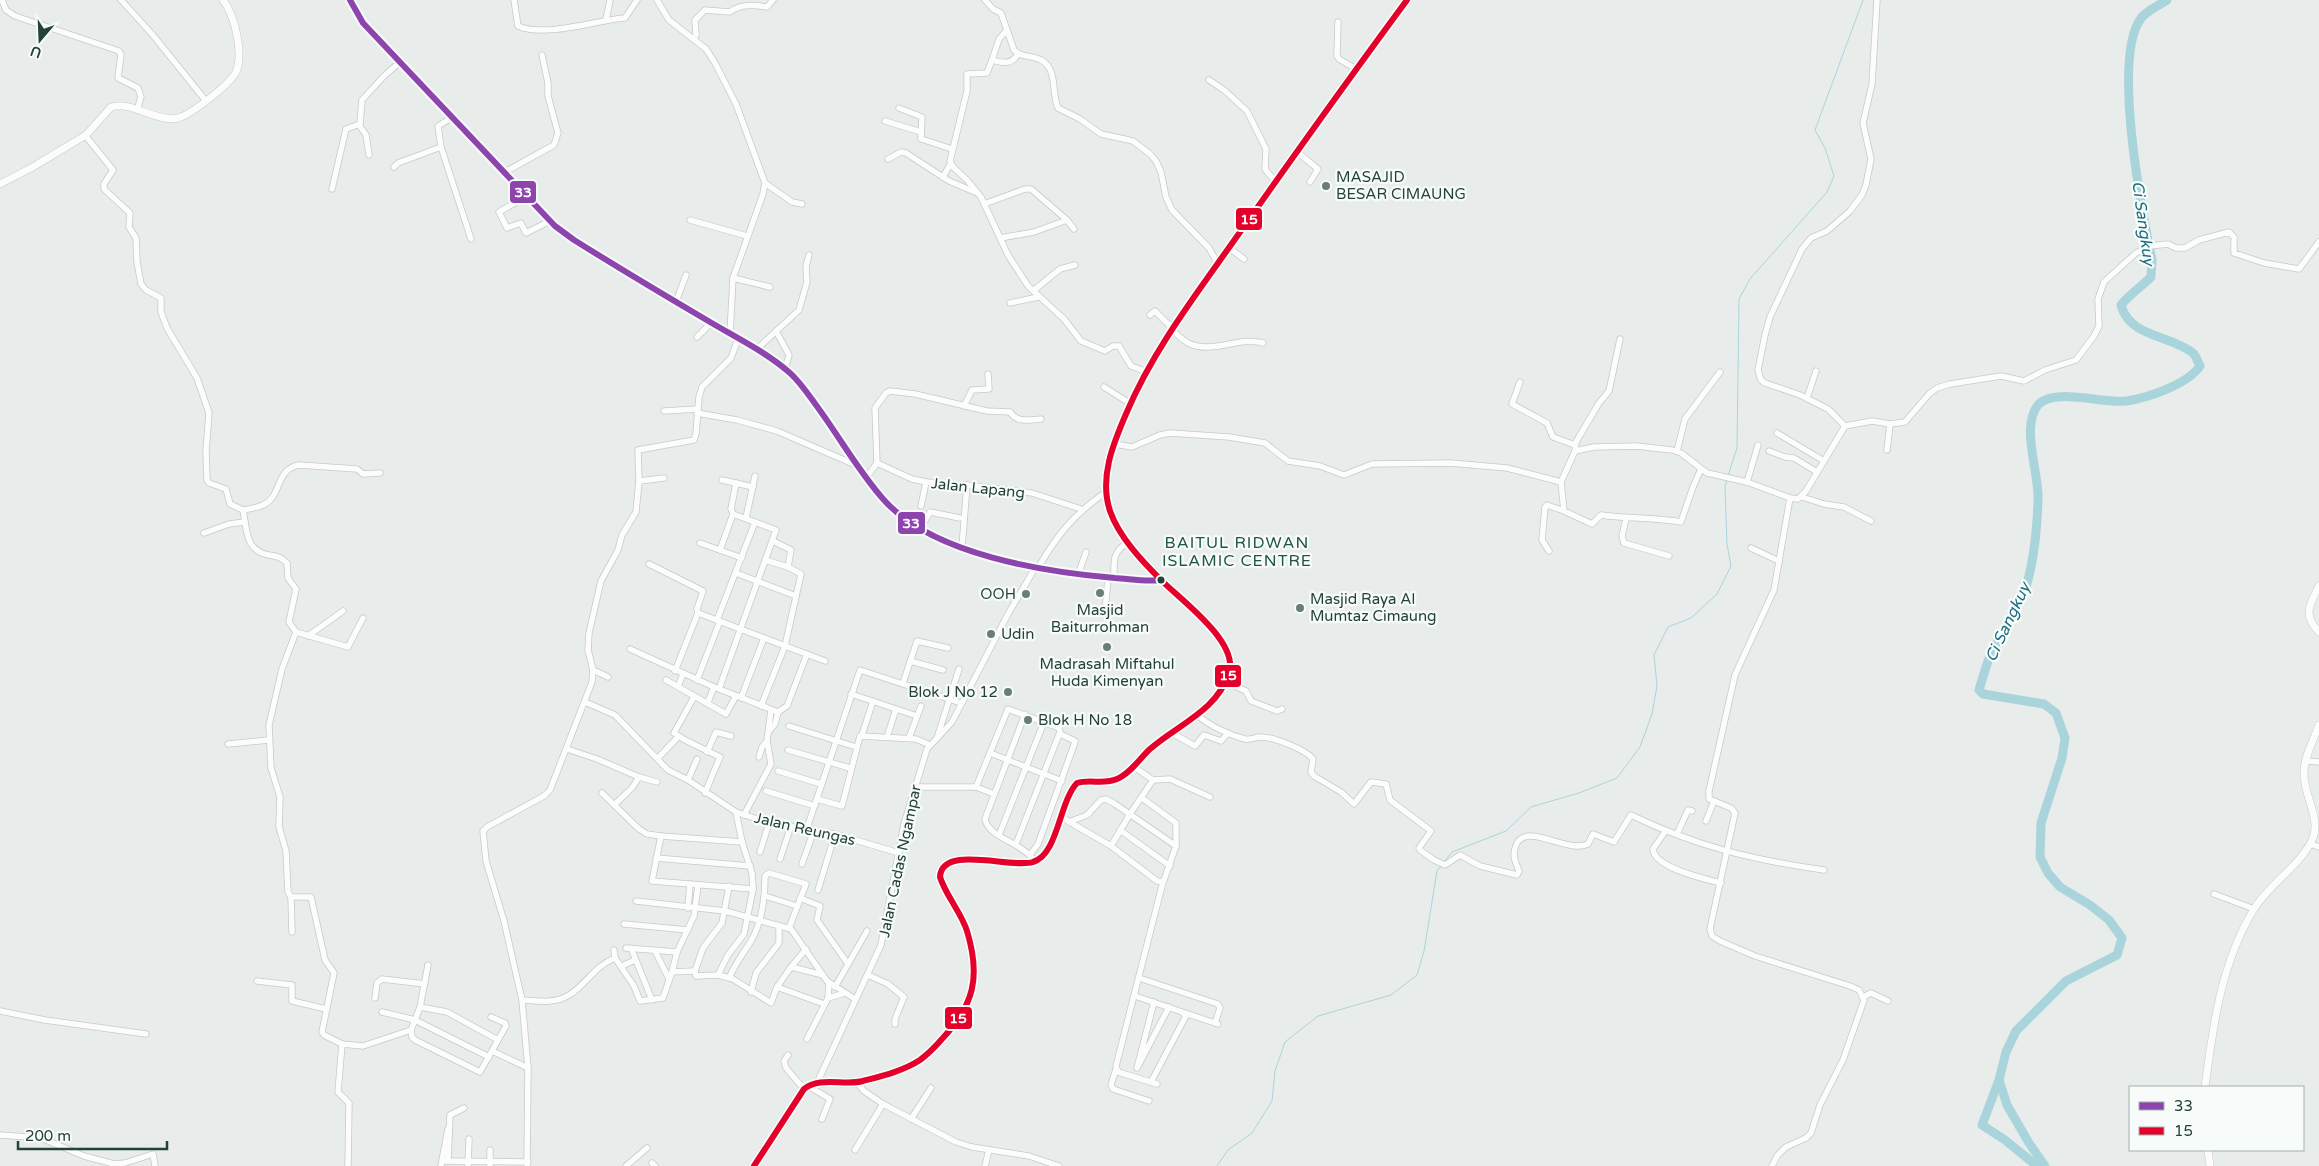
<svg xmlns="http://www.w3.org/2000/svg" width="2319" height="1166" font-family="'Varela Round',sans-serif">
  <rect width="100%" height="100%" fill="#e8edeb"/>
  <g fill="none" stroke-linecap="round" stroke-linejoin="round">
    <g stroke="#a9d4db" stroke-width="1">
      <polyline points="1728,476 1737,448 1739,299 1750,279 1827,192 1834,176 1825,148 1815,130 1863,0"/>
      <polyline points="1444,862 1452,852 1506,831 1531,807 1579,793 1617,778 1640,747 1652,714 1657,686 1654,655 1668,627 1691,618 1717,594 1731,566 1727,544 1725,486 1727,480"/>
      <polyline points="1217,1166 1228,1150 1252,1133 1272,1101 1275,1071 1285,1042 1318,1016 1391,995 1417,975 1424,951 1437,871 1442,865"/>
    </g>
    <g stroke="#a9d4db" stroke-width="9">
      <polyline points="1999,1080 1982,1125 2005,1140 2037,1166"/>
      <path d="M2045 1166 2029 1143 2007 1105 1999 1080 2006 1052 2016 1031 2066 981 2117 955 2122 938 2109 920 2090 905 2060 887 2048 873 2040 857 2041 823 2062 758 2065 738 2056 713 2044 704 1983 694 1979 690C1982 680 1985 670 1988 661 1999 634 2020 608 2028 580 2035 553 2037 528 2038 501 2040 475 2020 427 2038 405 2053 387 2105 404 2126 401 2148 398 2188 384 2200 366 2198 362 2196 356 2193 353 2169 334 2130 338 2121 305 2131 293 2141 287 2151 277L2152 260C2142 212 2111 54 2142 17 2148 10 2160 5 2167 0"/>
    </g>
    <g stroke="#c5cac8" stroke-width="7">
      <g id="minor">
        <polyline points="2,0 6,10 15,16 119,51 121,55 118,78 138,88 141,97 137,110"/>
        <polyline points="121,0 152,34 206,101"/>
        <path d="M514 0 518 26C546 38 596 20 625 18L637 0"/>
        <polyline points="657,0 669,20 706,49 715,63 736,104 765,183 763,194 733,278 730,334"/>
        <path d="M985 0 993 9 1001 13 1014 50C1021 58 1032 55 1041 60 1058 69 1051 92 1058 108L1080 119 1101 134 1133 141 1150 154 1156 161 1161 172 1166 197 1172 210 1209 248 1218 264"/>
        <polyline points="606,20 610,0"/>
        <polyline points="1338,22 1337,56 1339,59 1356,69"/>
        <path d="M694 38 696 35 695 20 705 10 730 12C739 4 756 5 767 7L773 0"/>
        <path d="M1018 54C1012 65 1002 63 992 60L987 73 967 74V91L950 161 953 167 967 180 981 197 1008 255 1028 286 1064 319 1081 341 1105 351 1113 346H1119L1131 366 1147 372"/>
        <polyline points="992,60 999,39 1006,31"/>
        <polyline points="1209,80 1224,90 1247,111 1266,149 1265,169 1275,181"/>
        <polyline points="899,108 922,117 921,139 952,149"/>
        <polyline points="885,121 921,132"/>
        <polyline points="359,125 366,135 369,155"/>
        <path d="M85 135 113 170 104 184V189L130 213 129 227 136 238 137 262 141 284 146 290 161 298V312L167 328 197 378 209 413 206 452 207 480 209 483 226 489 230 504 243 510C247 530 245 551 269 555 276 556 281 557 287 563L288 578 296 589 289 622 296 632"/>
        <polyline points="441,147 471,239"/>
        <polyline points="1297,152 1318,169 1310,182"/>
        <polyline points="888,159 901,152 906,153 949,181 975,192"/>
        <polyline points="394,167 398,163 441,147 438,126 453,117"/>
        <polyline points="505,172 554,145 558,133 548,96 548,83 542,55"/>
        <polyline points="943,177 951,163"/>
        <polyline points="765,183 792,202 802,204"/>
        <polyline points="332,189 346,129 360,124 362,100 384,76 400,62"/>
        <polyline points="527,196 499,212 507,228 521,223 526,233 550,221"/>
        <polyline points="984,204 1025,189 1031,189 1067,220 1074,229"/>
        <polyline points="690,220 747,236"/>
        <polyline points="1000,238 1034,232 1067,220"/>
        <polyline points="1229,248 1244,259"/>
        <polyline points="733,278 770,287"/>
        <polyline points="1033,291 1060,269 1075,265"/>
        <polyline points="676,302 686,275"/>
        <polyline points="1010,303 1038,297"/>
        <polyline points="1150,315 1155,311 1173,329"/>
        <path d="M1172 330C1177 334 1182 340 1188 343 1212 355 1238 336 1263 343"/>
        <polyline points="776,331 789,355 785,369"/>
        <polyline points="697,337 711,323"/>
        <polyline points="757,349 799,310 807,282 806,266 809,255"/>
        <polyline points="1520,382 1512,404 1547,423 1553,437 1575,445"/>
        <polyline points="1104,387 1131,404"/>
        <polyline points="1807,398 1816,371"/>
        <polyline points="964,406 972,390 989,389 988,374"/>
        <polyline points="664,411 697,409"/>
        <polyline points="697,413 737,420 777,431 858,466"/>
        <polyline points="1845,426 1828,409 1800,395 1765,383 1761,380 1758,370 1765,335 1770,317 1802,249 1811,238 1827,231 1850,211 1862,195 1866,185 1871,159 1863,123 1872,84 1877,0"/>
        <polyline points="1777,433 1824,461"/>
        <polyline points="1115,444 1132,447 1160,435 1170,433 1229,437 1265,443 1288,461 1320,466 1344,475 1372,464 1451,463 1507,468 1561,482 1575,451 1594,447 1636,446 1672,450 1681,453 1707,473 1747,482 1790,498 1798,499 1806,491 1845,426 1872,421 1890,424 1905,422 1929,394 1937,388 1950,384 2001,376 2024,381 2045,370 2076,360 2094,336 2099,326 2098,299 2104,282 2136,253 2150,246 2168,244 2176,248 2185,248 2199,240 2229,232 2234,237 2234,253 2264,263 2299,269 2319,242"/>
        <polyline points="1887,450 1890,424"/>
        <polyline points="1575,451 1576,442 1599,403 1609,391 1620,339"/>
        <polyline points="1677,451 1685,419 1720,372"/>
        <polyline points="1769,451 1785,457 1794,458 1817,472"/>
        <polyline points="877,463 912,479 926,482 967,485 1032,493 1081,509"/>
        <path d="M866 478 877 463 875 408 886 393 890 391 915 394 987 411 1010 412C1017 423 1029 420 1041 419"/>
        <polyline points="722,480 753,487"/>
        <polyline points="639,481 664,478"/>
        <path d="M1561 482 1564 511 1592 524 1601 515C1628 519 1655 517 1681 522L1693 487 1701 469"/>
        <polyline points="1747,482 1758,445"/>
        <polyline points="1802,497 1824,504 1844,507 1871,521"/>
        <polyline points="921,506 926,482"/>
        <path d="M243 510C249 509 257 508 263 505 283 496 274 470 299 465L357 469 363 474 380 473"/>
        <polyline points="733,514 731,509 736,483"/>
        <polyline points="746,518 755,476"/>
        <polyline points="1626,519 1622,536 1624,543 1669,556"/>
        <polyline points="920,529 930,512 960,518"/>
        <polyline points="204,533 229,524 245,522"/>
        <polyline points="700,543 742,558"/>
        <polyline points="962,547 967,485"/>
        <polyline points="1751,548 1779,561"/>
        <polyline points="1549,551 1542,540 1545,507 1547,505 1564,511"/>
        <polyline points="765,560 788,567"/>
        <polyline points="649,564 703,591 697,609 698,613 675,671"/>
        <path d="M1038 568C1057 535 1074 514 1106 492"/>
        <polyline points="736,573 796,596"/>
        <polyline points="1078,575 1086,552"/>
        <path d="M1114 578C1114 560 1112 553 1128 542"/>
        <polyline points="1105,612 1108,578"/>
        <polyline points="698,613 825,661"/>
        <polyline points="717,620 755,522"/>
        <polyline points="296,632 282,669 269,725 271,768 280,797 279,827 286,851 288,892 291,897 311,897 325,960 334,973 322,1032 324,1035 342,1044"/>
        <polyline points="296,632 348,647 363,618"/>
        <polyline points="308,636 343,611"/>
        <polyline points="630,649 714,687 778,712 787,706 807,654"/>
        <polyline points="910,661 943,670"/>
        <polyline points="593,670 608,677"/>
        <polyline points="666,680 726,714 736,696"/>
        <polyline points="697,680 720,621"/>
        <polyline points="1226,682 1246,691 1251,701 1277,711 1282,709"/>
        <polyline points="903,683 917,641 948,648"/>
        <polyline points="679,684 683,674"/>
        <polyline points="719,689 776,530 733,514 720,550"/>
        <polyline points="851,694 917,716"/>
        <polyline points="694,697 674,733 685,740 720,757 705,793"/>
        <polyline points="741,698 764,638"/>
        <polyline points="585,702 615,715 668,770 688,780 736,812 769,823 835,834 899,853"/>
        <polyline points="708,702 714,687"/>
        <polyline points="761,706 785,646 801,574 788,567 791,550 773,541"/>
        <path d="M1025 714 985 819C989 839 1022 841 1035 862"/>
        <path d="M1197 715C1210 726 1229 735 1245 739 1251 740 1255 737 1261 737 1273 737 1305 749 1313 759L1311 772 1314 776 1341 792 1354 804 1371 782 1386 784 1390 800 1431 831 1419 848 1420 850 1434 860 1445 865 1460 855 1480 866 1517 875 1519 871C1515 860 1512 857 1516 845 1526 821 1567 854 1588 844L1593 834 1614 842 1631 815C1695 846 1753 860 1824 870"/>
        <polyline points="789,726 856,747"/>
        <polyline points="769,731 775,724 778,712"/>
        <polyline points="1172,733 1195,746 1204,735 1221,741 1228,733"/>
        <polyline points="862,735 873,701"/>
        <polyline points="887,737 896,709"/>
        <polyline points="909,738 921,706"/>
        <polyline points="937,738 959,669"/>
        <polyline points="228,744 268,740"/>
        <polyline points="567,749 597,759 639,777 657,782"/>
        <polyline points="788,750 850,768"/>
        <polyline points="707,752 716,732 731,736"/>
        <polyline points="990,753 1062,781"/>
        <polyline points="759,757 762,747 767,741"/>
        <polyline points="658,758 678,737"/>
        <polyline points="2307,761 2319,762"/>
        <polyline points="1133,766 1153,780 1170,779 1210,797"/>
        <polyline points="778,771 821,784"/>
        <polyline points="688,780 697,759"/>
        <polyline points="916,787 976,787 1008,709 1059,728 1060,732 1016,844"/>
        <polyline points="976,787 994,794"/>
        <polyline points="766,791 815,806"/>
        <polyline points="602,793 639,829 647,834 661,836"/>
        <polyline points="1142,798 1176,823 1176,846"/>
        <polyline points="817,799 842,806 860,736 916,739 930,745"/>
        <polyline points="614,805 632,788 639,777"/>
        <polyline points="744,815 771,764 767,741 771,710"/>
        <polyline points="1061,817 1111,846 1157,881 1163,882 1164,880 1176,846 1115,804 1106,799 1101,800 1087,815 1069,822"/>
        <polyline points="1706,821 1714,801"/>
        <polyline points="807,828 860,670 961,703"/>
        <polyline points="1120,830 1170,866"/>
        <path d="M1665 832 1653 849C1654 868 1705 879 1721 883"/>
        <polyline points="1677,834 1688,810 1692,811"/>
        <polyline points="999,835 1044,722"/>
        <polyline points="742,842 661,836 652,881 753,889"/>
        <polyline points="2310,844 2319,847"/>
        <polyline points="1111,846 1130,814 1153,780"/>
        <polyline points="760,852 769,823"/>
        <polyline points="1030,855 1038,844 1074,745 1075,741 1060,734"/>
        <polyline points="656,858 750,866"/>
        <polyline points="780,859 791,826"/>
        <polyline points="802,864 814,830"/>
        <polyline points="818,890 835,834"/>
        <polyline points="2214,894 2254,909"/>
        <polyline points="765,896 797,906"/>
        <polyline points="291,897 292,932"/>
        <polyline points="800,898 820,906 817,920 848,964"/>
        <polyline points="636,901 725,911 791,929 827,981 855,999"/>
        <polyline points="688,908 690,884"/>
        <polyline points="624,924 688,930"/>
        <polyline points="626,948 677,952"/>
        <polyline points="631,948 652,1000"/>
        <polyline points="614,950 615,958"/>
        <polyline points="655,951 669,979"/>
        <polyline points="622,966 635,960"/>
        <polyline points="791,967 806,949"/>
        <polyline points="695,971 703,948 722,923 729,886"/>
        <polyline points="672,972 677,952 694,916 698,885"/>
        <polyline points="718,975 733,979 771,1003 777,987 791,967 823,975"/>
        <polyline points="868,975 888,984 904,997 895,1019 895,1024"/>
        <path d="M729 978C735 964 743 954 751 941 762 922 765 898 765 876L769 873 806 884 789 928"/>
        <polyline points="1139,978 1218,1004 1220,1008 1215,1023"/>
        <polyline points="257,981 292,985 292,1001 326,1009"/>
        <polyline points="777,987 824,1004"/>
        <polyline points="835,987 867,931"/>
        <polyline points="751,992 756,973 779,943 779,926"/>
        <polyline points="1135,996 1182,1012 1186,1016 1151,1082"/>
        <polyline points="1863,997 1871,993 1888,1001"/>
        <polyline points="375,998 377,983 382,979 425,984"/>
        <polyline points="828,998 829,983"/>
        <path d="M522 1000C538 1001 555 1004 569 995 586 985 594 966 615 958L634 986 640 1001 663 998 672 972 695 971 696 976 718 975 728 955 744 934 753 889 752 873 742 842 736 812"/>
        <polyline points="1154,1002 1137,1068 1169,1007"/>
        <polyline points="420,1007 428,965"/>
        <polyline points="0,1011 45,1020 146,1034"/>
        <polyline points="382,1012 415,1020 420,1007 447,1012 498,1040"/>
        <polyline points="1185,1013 1218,1024"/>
        <polyline points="411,1030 412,1037 415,1040 480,1072 506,1026 505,1023 491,1017"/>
        <polyline points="807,1039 828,998 845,993"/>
        <polyline points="492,1051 528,1068"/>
        <polyline points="788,1055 784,1061 786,1068 804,1089"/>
        <polyline points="1116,1069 1111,1085 1113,1089 1149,1101"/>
        <polyline points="817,1083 881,945 904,824 927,749 952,722 1008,614 1035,568"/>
        <polyline points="857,1083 864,1091 883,1104 956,1142 972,1147 1029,1156 1059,1166"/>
        <polyline points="1157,1084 1118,1072 1116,1066 1163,882"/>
        <polyline points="808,1086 830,1099 822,1119"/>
        <polyline points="911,1119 931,1088"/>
        <polyline points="0,1135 41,1138 84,1156 114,1164 125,1163 153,1154 155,1166"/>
        <polyline points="855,1150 883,1104"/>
        <polyline points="442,1161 528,1162"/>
        <polyline points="448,1161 450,1115 464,1108"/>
        <polyline points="652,1163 655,1166"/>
        <polyline points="348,1166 349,1103 338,1092 342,1044 363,1046 411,1030 415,1020 489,1057"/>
        <polyline points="441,1166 448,1129"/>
        <polyline points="468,1166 469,1139"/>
        <polyline points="490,1166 490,1150"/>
        <polyline points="527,1166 528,1068 522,1000 504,921 486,861 483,831 487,827 544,796 550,790 592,682 593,670 588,650 589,633 601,581 618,550 622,535 636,512 639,481 638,450 694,440 696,434 699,397 702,387 731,358 738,339"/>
        <polyline points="626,1166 647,1148"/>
        <polyline points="985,1166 989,1150"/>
        <polyline points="1772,1166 1777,1156 1786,1147 1806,1138 1811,1133 1820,1105 1843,1060 1864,1000 1859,990 1850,986 1755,956 1720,941 1712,936 1710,929 1735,813 1731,808 1709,799 1709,791 1735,675 1774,590 1790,498"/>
      </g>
    </g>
    <g stroke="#c5cac8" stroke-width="8">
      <g id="tertiary">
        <path d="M350 0 363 23 555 226 574 240C619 268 664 295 710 322 737 338 766 352 790 373 800 382 808 394 816 405 839 436 858 471 884 500 933 555 1045 572 1115 578 1131 579 1145 582 1161 580"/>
        <path d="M0 184 31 168 86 135 111 107C130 100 158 123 178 118 192 114 232 83 237 70 243 51 235 16 223 0"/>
        <path d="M2319 586C2310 604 2302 615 2319 632"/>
        <path d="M2205 1087C2213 1026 2221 963 2254 909 2269 884 2306 861 2314 835 2319 814 2303 794 2304 772 2304 757 2314 739 2319 725"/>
        <polyline points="2208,1150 2210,1166"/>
      </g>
    </g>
    <g stroke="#c3ccc9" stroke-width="10">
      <path id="primary" d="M754 1166 804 1089C820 1076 844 1086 863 1081 882 1076 903 1071 920 1060 928 1054 935 1047 942 1039 974 1005 981 977 967 931 961 912 946 896 940 877 942 844 1011 869 1033 862 1058 855 1059 802 1077 783 1090 779 1104 785 1117 779 1130 774 1140 758 1150 749 1177 725 1217 711 1229 673 1239 642 1181 600 1161 580 1142 561 1119 537 1110 511 1099 478 1113 444 1126 414 1152 352 1194 297 1233 242 1290 161 1348 80 1407 0"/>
    </g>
    <use href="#minor" stroke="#fcfcfc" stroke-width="5.5"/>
    <use href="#tertiary" stroke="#fcfcfc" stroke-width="7"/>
    <use href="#primary" stroke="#cfd7d5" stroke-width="9"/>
    <g stroke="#f7fbf9" stroke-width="10">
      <path id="bus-1" d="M350 0 363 23 555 226 574 240C619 268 664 295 710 322 737 338 766 352 790 373 800 382 808 394 816 405 839 436 858 471 884 500 933 555 1045 572 1115 578 1131 579 1145 582 1161 580"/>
    </g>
    <g stroke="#f7fbf9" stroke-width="10">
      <path id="bus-2" d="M754 1166 804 1089C820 1076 844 1086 863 1081 882 1076 903 1071 920 1060 928 1054 935 1047 942 1039 974 1005 981 977 967 931 961 912 946 896 940 877 942 844 1011 869 1033 862 1058 855 1059 802 1077 783 1090 779 1104 785 1117 779 1130 774 1140 758 1150 749 1177 725 1217 711 1229 673 1239 642 1181 600 1161 580 1142 561 1119 537 1110 511 1099 478 1113 444 1126 414 1152 352 1194 297 1233 242 1290 161 1348 80 1407 0"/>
    </g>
    <use href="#bus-1" stroke="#8e44ad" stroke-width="6"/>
    <use href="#bus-2" stroke="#e4002b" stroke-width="6"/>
  </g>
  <g fill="#697e78" stroke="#f7fbf9" stroke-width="2">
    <circle cx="1326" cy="186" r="5"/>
    <circle cx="1100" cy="593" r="5"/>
    <circle cx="1026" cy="594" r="5"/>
    <circle cx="1300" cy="608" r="5"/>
    <circle cx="991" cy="634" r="5"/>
    <circle cx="1107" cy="647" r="5"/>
    <circle cx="1008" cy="692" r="5"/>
    <circle cx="1028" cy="720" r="5"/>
  </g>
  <circle fill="#24423a" stroke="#f7fbf9" stroke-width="2" cx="1161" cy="580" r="4.5"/>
  <g text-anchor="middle" stroke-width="4.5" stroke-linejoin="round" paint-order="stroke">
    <g font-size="15" fill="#24423a" stroke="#f7fbf9" text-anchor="start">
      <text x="1336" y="182">MASAJID<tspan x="1336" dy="17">BESAR CIMAUNG</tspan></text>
      <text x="1016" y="599" text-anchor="end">OOH</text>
      <text x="1310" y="604">Masjid Raya Al<tspan x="1310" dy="17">Mumtaz Cimaung</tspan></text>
      <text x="1100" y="615" text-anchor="middle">Masjid<tspan x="1100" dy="17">Baiturrohman</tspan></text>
      <text x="1001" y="639">Udin</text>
      <text x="1107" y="669" text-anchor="middle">Madrasah Miftahul<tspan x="1107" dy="17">Huda Kimenyan</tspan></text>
      <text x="998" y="697" text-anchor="end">Blok J No 12</text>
      <text x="1038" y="725">Blok H No 18</text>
    </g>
    <g font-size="15" fill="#24423a" stroke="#f7fbf9">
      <text transform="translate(978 488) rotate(6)" y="5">Jalan Lapang</text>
      <text transform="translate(805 829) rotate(13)" y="5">Jalan Reungas</text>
      <text transform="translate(900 861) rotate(-78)" y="5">Jalan Cadas Ngampar</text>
    </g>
    <g font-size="16" font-style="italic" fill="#1c6f80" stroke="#f7fbf9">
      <text transform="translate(2144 223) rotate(82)" y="6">Ci Sangkuy</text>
      <text transform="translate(2007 622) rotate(-65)" y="6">Ci Sangkuy</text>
    </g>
    <g font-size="16" letter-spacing="1" fill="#1f5548" stroke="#f7fbf9">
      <text x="1237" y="548">BAITUL RIDWAN<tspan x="1237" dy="18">ISLAMIC CENTRE</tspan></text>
    </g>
  </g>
  <g stroke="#f7fbf9" stroke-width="2">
    <rect x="509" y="180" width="28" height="24" rx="5" fill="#8e44ad"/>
    <rect x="1235" y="207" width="28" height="24" rx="5" fill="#e4002b"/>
    <rect x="897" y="511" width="29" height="24" rx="5" fill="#8e44ad"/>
    <rect x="1214" y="664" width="28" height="24" rx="5" fill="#e4002b"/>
    <rect x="944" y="1006" width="29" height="24" rx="5" fill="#e4002b"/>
  </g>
  <g font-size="14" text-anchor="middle" font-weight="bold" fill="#fff">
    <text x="523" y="197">33</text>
    <text x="1249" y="224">15</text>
    <text x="911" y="528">33</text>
    <text x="1228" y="680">15</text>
    <text x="958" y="1023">15</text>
  </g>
  <rect x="2129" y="1086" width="175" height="65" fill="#f7fbf9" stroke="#a3b1ad"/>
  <rect x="2139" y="1102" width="25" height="8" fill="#8e44ad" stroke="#a3b1ad"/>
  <text x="2174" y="1111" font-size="15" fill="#24423a">33</text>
  <rect x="2139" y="1127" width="25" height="8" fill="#e4002b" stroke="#a3b1ad"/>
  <text x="2174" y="1136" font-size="15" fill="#24423a">15</text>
  <g transform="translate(40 40) rotate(199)" stroke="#f7fbf9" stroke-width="4" paint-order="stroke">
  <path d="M0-4L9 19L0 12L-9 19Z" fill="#24423a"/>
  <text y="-8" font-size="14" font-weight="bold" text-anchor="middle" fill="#24423a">U</text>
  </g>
  <path d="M18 1141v8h149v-8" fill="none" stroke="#24423a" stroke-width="2.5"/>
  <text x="25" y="1141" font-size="15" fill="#24423a" stroke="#f7fbf9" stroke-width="4" paint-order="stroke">200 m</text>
</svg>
